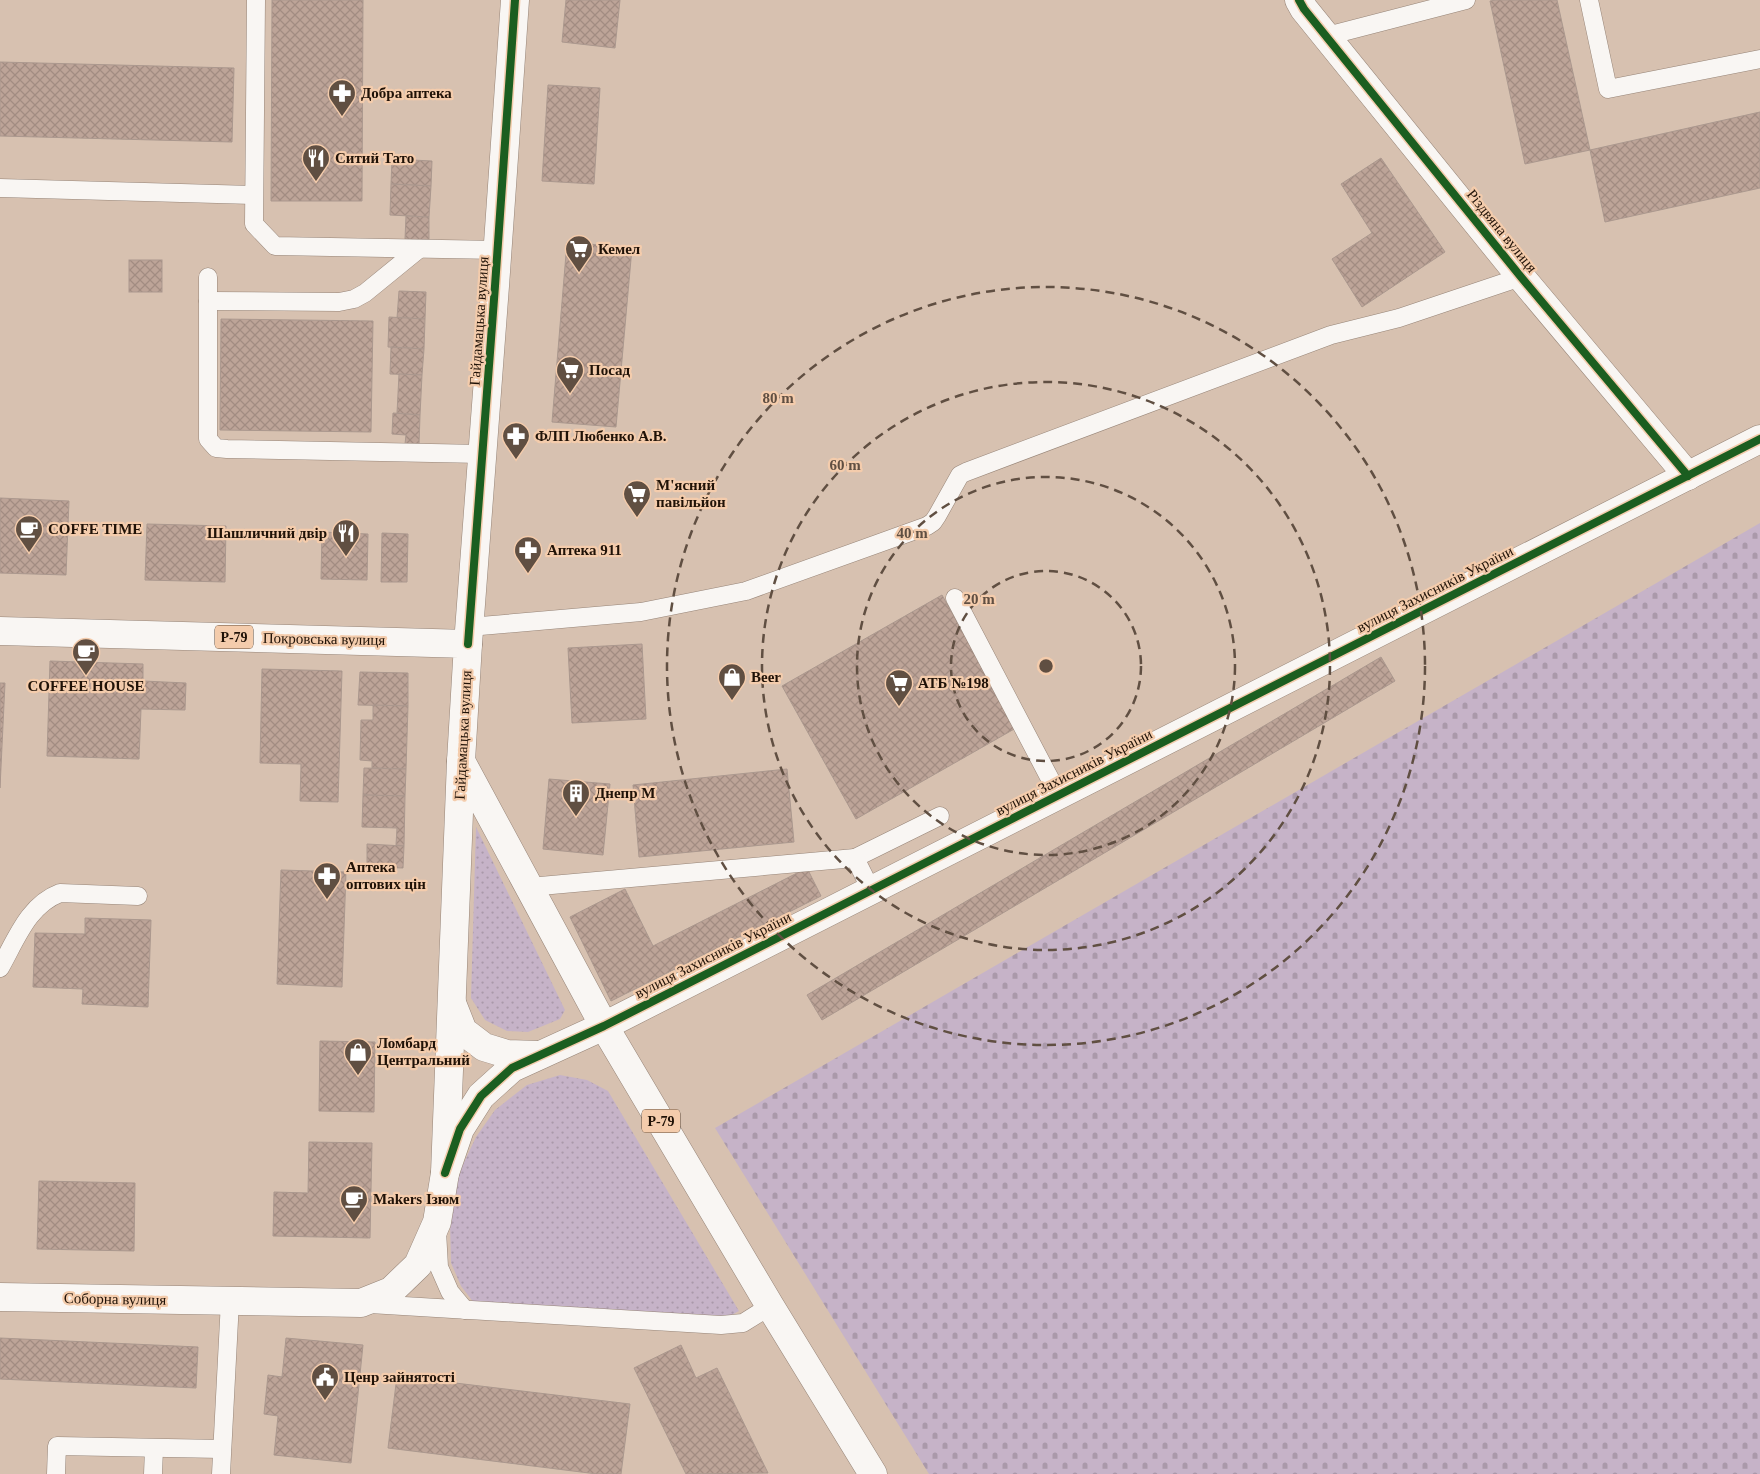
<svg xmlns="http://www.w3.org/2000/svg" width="1760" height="1474" font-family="Georgia,serif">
  <defs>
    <pattern id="grass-dots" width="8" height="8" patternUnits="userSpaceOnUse" patternTransform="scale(1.25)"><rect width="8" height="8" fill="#c6b3c8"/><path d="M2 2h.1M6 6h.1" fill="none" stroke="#a9a" stroke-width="1.8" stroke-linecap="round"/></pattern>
    <pattern id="cemetery-stones" width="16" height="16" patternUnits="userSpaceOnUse" patternTransform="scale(1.25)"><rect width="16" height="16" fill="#c6b3c8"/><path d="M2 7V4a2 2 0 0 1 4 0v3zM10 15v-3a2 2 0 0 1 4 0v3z" fill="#a9a"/></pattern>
    <pattern id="building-cross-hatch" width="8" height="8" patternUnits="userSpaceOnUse" patternTransform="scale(1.25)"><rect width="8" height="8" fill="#bda498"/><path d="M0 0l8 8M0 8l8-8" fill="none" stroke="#a28c82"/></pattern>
  </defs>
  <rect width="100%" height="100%" fill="#d7c1b0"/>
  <g fill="url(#grass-dots)">
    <polygon points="476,827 565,1010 560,1019 528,1032 507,1031 485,1020 471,998"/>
    <polygon points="560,1075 587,1080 608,1091 739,1311 730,1316 707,1317 474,1303 461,1286 451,1263 450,1223 458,1175 476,1137 495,1110 527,1085"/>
  </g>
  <polygon fill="url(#cemetery-stones)" points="1760,523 1760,1474 929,1474 715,1128"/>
  <g fill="url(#building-cross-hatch)" stroke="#ab988e">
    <polygon points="272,0 363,0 362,201 271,201"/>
    <polygon points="566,0 620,0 615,48 562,42"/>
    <polygon points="1496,0 1557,0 1590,150 1525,164 1490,1"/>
    <polygon points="0,62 234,68 232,142 0,136"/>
    <polygon points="548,85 600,88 594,184 542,181"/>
    <polygon points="1760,112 1760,188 1605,222 1590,150"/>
    <polygon points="1381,158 1445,252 1362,307 1332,259 1372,233 1341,184"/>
    <polygon points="392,159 432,161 431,186 391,184"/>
    <polygon points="391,184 431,186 429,217 390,215"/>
    <polygon points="406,216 429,217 429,240 405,239"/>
    <polygon points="567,242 632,248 616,427 552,422"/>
    <rect x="129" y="260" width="33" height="32"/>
    <polygon points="399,291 426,292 425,319 397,318"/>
    <polygon points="389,317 425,319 424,349 388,347"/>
    <polygon points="221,319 373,321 371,432 220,430"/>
    <polygon points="391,347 424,349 422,375 390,374"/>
    <polygon points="399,374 422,375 420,415 397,413"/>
    <polygon points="393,413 420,415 419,445 405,444 406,435 392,434"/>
    <polygon points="0,498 69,501 66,575 0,573"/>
    <polygon points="147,524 226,526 225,582 145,580"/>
    <polygon points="322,532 368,534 367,580 321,579"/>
    <polygon points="382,533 408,534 407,582 381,582"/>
    <polygon points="942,595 1016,728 856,819 782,686"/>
    <polygon points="642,644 646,719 572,723 568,648"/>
    <polygon points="1381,657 1395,681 822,1020 807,995"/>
    <polygon points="50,661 143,664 143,681 186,683 185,710 141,709 139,759 47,756"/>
    <polygon points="262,669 342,671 338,802 300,801 301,764 260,763"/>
    <polygon points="360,672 408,673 408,706 358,705"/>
    <polygon points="0,683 5,683 0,788"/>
    <polygon points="373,705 408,706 406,769 372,768 372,761 360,760 361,720 373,720"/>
    <polygon points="364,768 406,769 405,796 363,795"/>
    <polygon points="787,769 794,842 639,857 633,785"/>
    <polygon points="549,779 610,784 603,855 543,849"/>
    <polygon points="363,795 405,796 404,846 396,845 397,828 362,827"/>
    <polygon points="367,844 404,846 403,868 367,867"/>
    <polygon points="807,868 821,896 611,1001 570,917 625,889 653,946"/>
    <polygon points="281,870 346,872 342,987 277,984"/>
    <polygon points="85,918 151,920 148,1007 82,1004 83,989 33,987 35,933 85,934"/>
    <polygon points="320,1041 375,1042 374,1112 319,1111"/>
    <polygon points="309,1142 372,1143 370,1238 273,1236 274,1192 308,1193"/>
    <polygon points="39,1181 135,1183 134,1251 37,1249"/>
    <polygon points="0,1338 198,1347 196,1388 0,1379"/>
    <polygon points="286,1338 363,1345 351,1463 274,1455 278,1416 264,1414 268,1375 282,1377"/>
    <polygon points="681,1345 696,1378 717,1368 768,1473 686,1474 634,1368"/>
    <polygon points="397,1376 630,1404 621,1474 597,1474 388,1448"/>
  </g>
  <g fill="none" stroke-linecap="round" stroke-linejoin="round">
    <g stroke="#968477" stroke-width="19">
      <g id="service">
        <polyline points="256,0 254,224 275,246 498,250"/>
        <polyline points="1589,0 1608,89 1760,59"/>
        <polyline points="1327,36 1466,0"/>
        <polyline points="0,188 253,195"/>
        <polyline points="208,277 208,439 216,448 227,449 482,454"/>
        <polyline points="208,301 339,302 354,299 365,293 419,249"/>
        <polyline points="955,598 1059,796"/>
        <polyline points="469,627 641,612 746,591 927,526 933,522 937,516 960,475 966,472 1331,335 1399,318 1521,277"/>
        <polyline points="855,858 940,816"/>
        <polyline points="529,887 855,858 871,890"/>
        <path d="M0 968C16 940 28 905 60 893L138 896"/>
        <polyline points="437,1231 439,1267 450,1292 465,1310"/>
        <polyline points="370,1304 721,1325 743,1323 770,1306"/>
        <polyline points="56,1474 57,1446 222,1449"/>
        <polyline points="153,1474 154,1449"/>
        <polyline points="221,1474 230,1301"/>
      </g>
    </g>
    <g stroke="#968477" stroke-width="29">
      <polyline id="minor" points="1299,0 1304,9 1521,277 1688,476"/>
    </g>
    <g stroke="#968477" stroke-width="29">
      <g id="tertiary">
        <polyline points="468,644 495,286 515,0"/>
        <polyline points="452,1003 463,1031 484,1047 507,1054 539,1055"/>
        <polyline points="445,1173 460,1129 481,1096 512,1068 604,1026 1760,439"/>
        <polyline points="0,1297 361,1303 391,1291 418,1265 437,1222 445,1173 461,761"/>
      </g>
    </g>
    <g stroke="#968477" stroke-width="29">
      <polyline id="primary" points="0,631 468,644 461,761 604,1026 770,1306 873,1474"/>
    </g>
    <use href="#service" stroke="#f9f6f3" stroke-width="18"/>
    <use href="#minor" stroke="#f9f6f3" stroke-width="28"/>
    <use href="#tertiary" stroke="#f9f6f3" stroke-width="28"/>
    <use href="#primary" stroke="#f9f6f3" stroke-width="28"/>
    <g stroke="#f4ccac" stroke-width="11">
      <g id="cycleway">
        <polyline points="1299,0 1304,9 1521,277 1688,476"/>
        <polyline points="468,644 495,286 515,0"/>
        <polyline points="445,1173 460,1129 481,1096 512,1068 604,1026 1760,439"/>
      </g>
    </g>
    <use href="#cycleway" stroke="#1b5e20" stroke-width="8"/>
  </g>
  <g fill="none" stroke="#604f42" stroke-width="2.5" stroke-dasharray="9 6">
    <circle cx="1046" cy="666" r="95"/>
    <circle cx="1046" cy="666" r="189"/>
    <circle cx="1046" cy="666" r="284"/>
    <circle cx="1046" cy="666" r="379"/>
  </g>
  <defs>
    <g id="pharmacy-pin" transform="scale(1.4375)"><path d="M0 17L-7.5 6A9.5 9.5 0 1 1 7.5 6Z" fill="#604f42" stroke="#f4ccac"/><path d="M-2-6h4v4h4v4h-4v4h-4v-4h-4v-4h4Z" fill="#fff"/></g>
    <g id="restaurant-pin" transform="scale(1.4375)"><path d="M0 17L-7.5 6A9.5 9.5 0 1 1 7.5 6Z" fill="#604f42" stroke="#f4ccac"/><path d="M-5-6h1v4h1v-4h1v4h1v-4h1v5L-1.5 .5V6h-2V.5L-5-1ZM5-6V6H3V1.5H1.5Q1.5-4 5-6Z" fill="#fff"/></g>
    <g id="supermarket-pin" transform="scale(1.4375)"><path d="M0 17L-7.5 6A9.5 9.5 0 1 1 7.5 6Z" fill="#604f42" stroke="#f4ccac"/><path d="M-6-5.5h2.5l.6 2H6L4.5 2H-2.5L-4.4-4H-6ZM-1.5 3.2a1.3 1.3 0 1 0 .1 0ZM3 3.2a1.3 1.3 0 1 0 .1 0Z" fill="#fff"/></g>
    <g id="cafe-pin" transform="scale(1.4375)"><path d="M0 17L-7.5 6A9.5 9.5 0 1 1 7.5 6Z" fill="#604f42" stroke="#f4ccac"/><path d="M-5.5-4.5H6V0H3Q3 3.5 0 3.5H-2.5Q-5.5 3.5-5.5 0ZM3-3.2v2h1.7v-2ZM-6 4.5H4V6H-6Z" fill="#fff"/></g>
    <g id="shop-pin" transform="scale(1.4375)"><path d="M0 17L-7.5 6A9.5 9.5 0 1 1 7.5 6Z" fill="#604f42" stroke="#f4ccac"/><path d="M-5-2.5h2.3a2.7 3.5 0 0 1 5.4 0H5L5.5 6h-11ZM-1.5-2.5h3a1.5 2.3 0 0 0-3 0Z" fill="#fff"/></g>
    <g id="building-pin" transform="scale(1.4375)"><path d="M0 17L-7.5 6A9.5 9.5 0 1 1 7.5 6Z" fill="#604f42" stroke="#f4ccac"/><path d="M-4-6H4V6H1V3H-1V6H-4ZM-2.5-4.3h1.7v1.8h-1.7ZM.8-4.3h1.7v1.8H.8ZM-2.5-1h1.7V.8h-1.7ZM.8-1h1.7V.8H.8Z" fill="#fff"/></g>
    <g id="civic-pin" transform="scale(1.4375)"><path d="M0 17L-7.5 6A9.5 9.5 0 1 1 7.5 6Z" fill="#604f42" stroke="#f4ccac"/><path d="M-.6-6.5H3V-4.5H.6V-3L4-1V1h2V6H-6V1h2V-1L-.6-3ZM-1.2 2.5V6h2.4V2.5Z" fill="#fff"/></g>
  </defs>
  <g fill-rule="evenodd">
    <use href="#pharmacy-pin" x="342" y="93"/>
    <use href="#restaurant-pin" x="316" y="158"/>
    <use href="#supermarket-pin" x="579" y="249"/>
    <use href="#supermarket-pin" x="570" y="370"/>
    <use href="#pharmacy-pin" x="516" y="436"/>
    <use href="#supermarket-pin" x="637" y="494"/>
    <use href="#cafe-pin" x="29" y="529"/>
    <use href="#restaurant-pin" x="346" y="533"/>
    <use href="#pharmacy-pin" x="528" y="550"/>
    <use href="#cafe-pin" x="86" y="652"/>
    <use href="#shop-pin" x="732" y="677"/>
    <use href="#supermarket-pin" x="899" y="683"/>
    <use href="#building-pin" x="576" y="793"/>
    <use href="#pharmacy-pin" x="327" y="876"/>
    <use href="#shop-pin" x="358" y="1052"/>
    <use href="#cafe-pin" x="354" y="1199"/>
    <use href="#civic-pin" x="325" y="1377"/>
  </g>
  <g text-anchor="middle" stroke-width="4.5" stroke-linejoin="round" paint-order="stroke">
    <g fill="#f4ccac" stroke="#604a38" stroke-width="1">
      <rect x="215" y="625.5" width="38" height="23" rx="4"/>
      <rect x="642" y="1109.5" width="38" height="23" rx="4"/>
    </g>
    <g font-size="14" font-weight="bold" fill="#201207">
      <text x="234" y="642">Р-79</text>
      <text x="661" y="1126">Р-79</text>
    </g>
    <g font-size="15" font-weight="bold" fill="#201207" stroke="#f4ccac" text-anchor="start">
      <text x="361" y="98">Добра аптека</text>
      <text x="335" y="163">Ситий Тато</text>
      <text x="598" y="254">Кемел</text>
      <text x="589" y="375">Посад</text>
      <text x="535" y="441">ФЛП Любенко А.В.</text>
      <text x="656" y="490">М'ясний<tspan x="656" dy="17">павільйон</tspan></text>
      <text x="48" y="534">COFFE TIME</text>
      <text x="327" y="538" text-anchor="end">Шашличний двір</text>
      <text x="547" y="555">Аптека 911</text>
      <text x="751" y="682">Beer</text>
      <text x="918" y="688">АТБ №198</text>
      <text x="86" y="691" text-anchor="middle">COFFEE HOUSE</text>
      <text x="595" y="798">Днепр М</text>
      <text x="346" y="872">Аптека<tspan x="346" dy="17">оптових цін</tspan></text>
      <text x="377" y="1048">Ломбард<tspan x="377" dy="17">Центральний</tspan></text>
      <text x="373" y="1204">Makers Ізюм</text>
      <text x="344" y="1382">Ценр зайнятостi</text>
    </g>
    <g font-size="15" fill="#201207" stroke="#f4ccac">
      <text transform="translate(1502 231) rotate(51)" y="5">Різдвяна вулиця</text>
      <text transform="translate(479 321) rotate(-86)" y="5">Гайдамацька вулиця</text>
      <text transform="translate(1435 589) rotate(-27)" y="5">вулиця Захисників України</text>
      <text transform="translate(324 639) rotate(1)" y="5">Покровська вулиця</text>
      <text transform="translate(463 735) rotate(-87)" y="5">Гайдамацька вулиця</text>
      <text transform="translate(1074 772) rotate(-27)" y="5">вулиця Захисників України</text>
      <text transform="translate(713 955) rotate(-27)" y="5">вулиця Захисників України</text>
      <text transform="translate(115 1299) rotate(1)" y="5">Соборна вулиця</text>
    </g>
  </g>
  <circle cx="1046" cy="666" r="8" fill="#604f42" stroke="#f4ccac" stroke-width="2.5"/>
  <g font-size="15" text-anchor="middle" font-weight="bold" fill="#604f42" stroke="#f4ccac" stroke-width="4.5" stroke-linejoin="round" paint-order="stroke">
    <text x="778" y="403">80 m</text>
    <text x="845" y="470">60 m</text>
    <text x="912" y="538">40 m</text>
    <text x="979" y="604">20 m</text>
  </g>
</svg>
